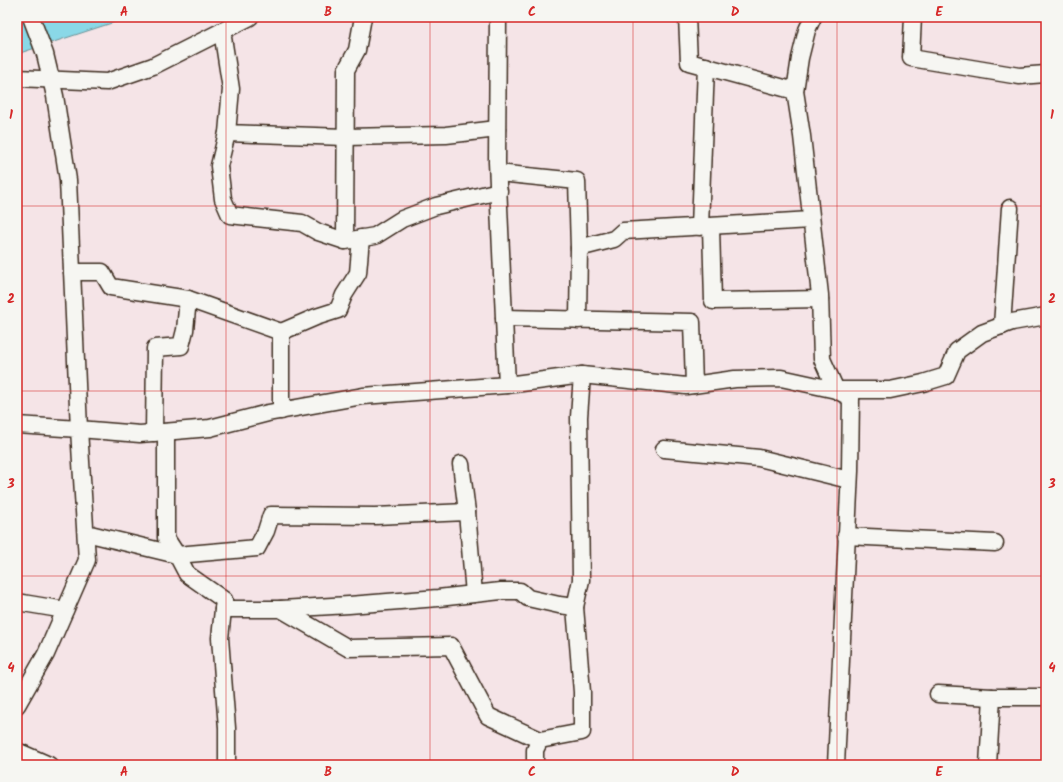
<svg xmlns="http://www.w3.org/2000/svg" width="1063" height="782" font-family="Kalam,sans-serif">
  <rect width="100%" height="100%" fill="#f5e4e7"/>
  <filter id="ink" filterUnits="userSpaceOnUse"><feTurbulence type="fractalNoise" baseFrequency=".025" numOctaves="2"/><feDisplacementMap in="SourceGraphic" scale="8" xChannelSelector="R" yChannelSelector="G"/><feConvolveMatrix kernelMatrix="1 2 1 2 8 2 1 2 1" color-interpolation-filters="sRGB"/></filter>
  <g filter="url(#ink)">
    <polygon fill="#8ad8e7" stroke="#6a9297" points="17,17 130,17 17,54"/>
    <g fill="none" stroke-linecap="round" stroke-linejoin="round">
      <g stroke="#3b2a1e" stroke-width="19">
        <g id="street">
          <polyline points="31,17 45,54 55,96 68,180 79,429 140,434 210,428 268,413 363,396 507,385 582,375 686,386 735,379 781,378 836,390 890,390 923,383 946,376 957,351 982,333 1012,322 1046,316"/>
          <polyline points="498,17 497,162 507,385"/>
          <polyline points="687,17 689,62 795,91"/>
          <polyline points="813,17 807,30 800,58 795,91 802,136 820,295 822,359 836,390 851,398 850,471 836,765"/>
          <polyline points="913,17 911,58 1019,76 1046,74"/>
          <polyline points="222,31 231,89 227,133 345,137 446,135 497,129"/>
          <polyline points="17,78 107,82 153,66 250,17"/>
          <polyline points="227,133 219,166 223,199 230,215 302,223 318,232 345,241 375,236 402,219 436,206 499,191"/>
          <polyline points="498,173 577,181 579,248 578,320"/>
          <polyline points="700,227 706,66"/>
          <polyline points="711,227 713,301 820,299"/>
          <polyline points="345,241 346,70 357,50 363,17"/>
          <polyline points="579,248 614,239 623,231 811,220"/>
          <polyline points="72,272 102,272 111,287 188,299 281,332"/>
          <polyline points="504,318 692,322 694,385"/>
          <polyline points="1002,326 1010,208"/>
          <polyline points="281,411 281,332 316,317 338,310 344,295 358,273 361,238"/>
          <polyline points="17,425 79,429 87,560 46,654 17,705"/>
          <polyline points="166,432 166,538 177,555 187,574 224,600 220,638 227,728 227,765"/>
          <polyline points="154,433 155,348 181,346 185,330 188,299"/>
          <polyline points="664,449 759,458 849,480"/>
          <polyline points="461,464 467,512 474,594"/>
          <polyline points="86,533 177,555 257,548 266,531 271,515 375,516 467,512"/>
          <polyline points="846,536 995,543"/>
          <polyline points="17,602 65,610"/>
          <polyline points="575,607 581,580 579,417 582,375"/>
          <polyline points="223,609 281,609 349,605 438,598 501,591 520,591 528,598 559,605 575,607 582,692 582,732 540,740 535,750 535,765"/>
          <polyline points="281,609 348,648 451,646 488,716 540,740"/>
          <polyline points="938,694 992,697 1046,697"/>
          <polyline points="17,751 49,765"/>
          <polyline points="988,765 992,697"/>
        </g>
      </g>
      <use href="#street" stroke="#f6f6f2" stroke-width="16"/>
    </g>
  </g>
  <path fill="none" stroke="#d62828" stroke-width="1" stroke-opacity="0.55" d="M226 17V765M430 17V765M633 17V765M837 17V765M17 206H1046M17 391H1046M17 576H1046"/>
  <rect width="1063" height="782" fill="none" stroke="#f6f6f2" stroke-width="44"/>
  <rect x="22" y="22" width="1019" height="738" fill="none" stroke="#d62828" stroke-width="1.5"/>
  <g font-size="13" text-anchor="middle" font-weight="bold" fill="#d62828">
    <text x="124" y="16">A</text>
    <text x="328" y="16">B</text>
    <text x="532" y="16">C</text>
    <text x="735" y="16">D</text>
    <text x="939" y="16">E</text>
    <text x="11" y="119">1</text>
    <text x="1052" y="119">1</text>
    <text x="11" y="303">2</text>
    <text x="1052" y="303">2</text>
    <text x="11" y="488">3</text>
    <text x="1052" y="488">3</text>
    <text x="11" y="672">4</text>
    <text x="1052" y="672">4</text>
    <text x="124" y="776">A</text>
    <text x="328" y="776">B</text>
    <text x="532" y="776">C</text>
    <text x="735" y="776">D</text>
    <text x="939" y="776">E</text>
  </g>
</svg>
